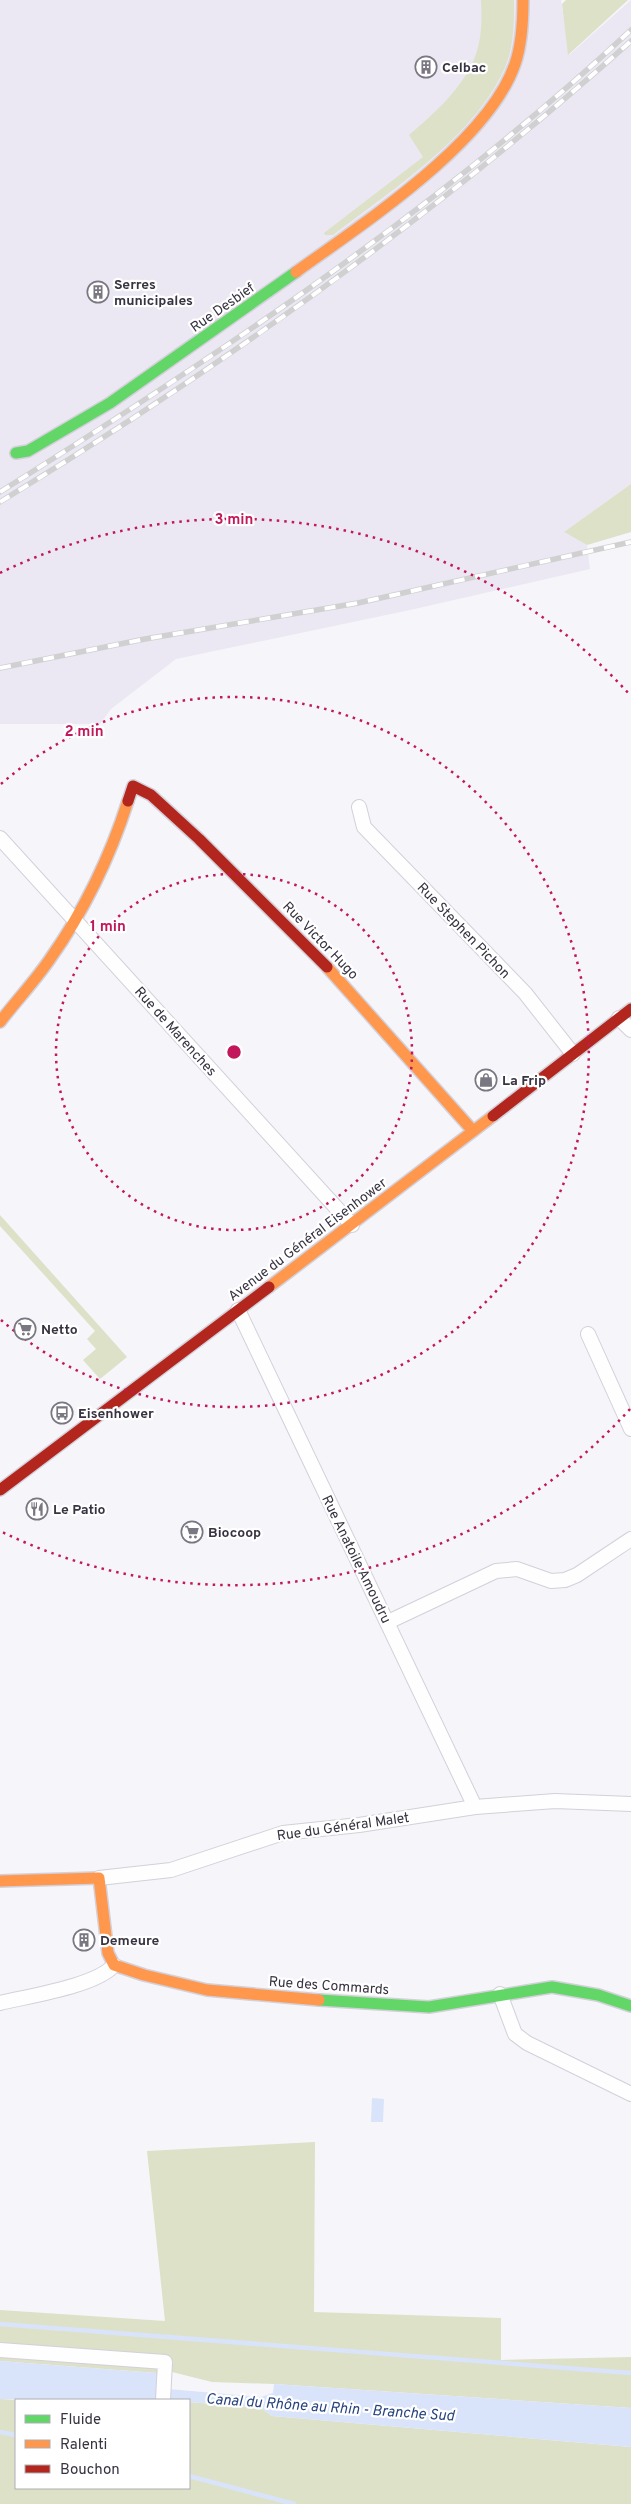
<svg xmlns="http://www.w3.org/2000/svg" width="631" height="2504" font-family="Overpass,sans-serif">
  <rect width="100%" height="100%" fill="#f6f5fa"/>
  <polygon fill="#ebe7f3" points="0,0 561,0 569,55 631,0 631,484 564,532 587,545 590,569 410,610 176,659 111,709 100,724 0,724"/>
  <g fill="#dde1c8">
    <path d="M481 0H514C514 25 514 51 502 74 469 141 391 190 333 235H325L324 233 423 157 409 135C434 114 465 86 476 54 482 38 482 17 481 0Z"/>
    <polygon points="566,0 628,0 568,55 562,4"/>
    <polygon points="631,484 631,532 587,545 564,532"/>
    <polygon points="0,1215 127,1357 100,1379 83,1360 96,1349 87,1339 95,1331 0,1226"/>
    <polygon points="315,2142 314,2312 501,2318 501,2360 631,2357 631,2408 274,2384 212,2382 172,2372 157,2373 0,2361 0,2310 165,2321 147,2151"/>
    <polygon points="0,2399 20,2400 16,2400 16,2488 189,2488 189,2402 261,2408 272,2416 631,2447 631,2504 0,2504"/>
  </g>
  <g fill="#d9e4fa">
    <polygon points="372,2098 384,2099 383,2122 371,2122"/>
    <polygon points="0,2361 157,2373 156,2388 261,2397 273,2393 274,2384 631,2408 631,2447 272,2416 261,2408 189,2402 189,2400 0,2399"/>
  </g>
  <g fill="none" stroke-linecap="round" stroke-linejoin="round">
    <g stroke="#d9e4fa" stroke-width="4.5">
      <polyline points="0,2324 631,2373"/>
      <polyline points="0,2432 16,2435"/>
      <polyline points="189,2476 294,2504"/>
    </g>
    <g stroke="#d3d0da" stroke-width="16">
      <g id="street">
        <polyline points="359,807 364,827 525,993 573,1054"/>
        <polyline points="0,838 352,1225"/>
        <polyline points="619,1018 631,1030"/>
        <polyline points="238,1310 475,1807"/>
        <polyline points="588,1334 631,1429"/>
        <polyline points="388,1622 496,1571 517,1569 551,1581 565,1580 577,1575 631,1539"/>
        <polyline points="99,1878 171,1870 283,1833 359,1825 475,1807 555,1801 631,1804"/>
        <polyline points="500,1994 515,2034 527,2043 631,2094"/>
        <path d="M0 2003C28 1996 97 1986 114 1965"/>
        <polyline points="0,2350 165,2362 163,2400"/>
      </g>
    </g>
    <g stroke="#d3d0da" stroke-width="14">
      <g id="fast">
        <polyline points="16,453 28,451 110,403 296,272"/>
        <polyline points="319,2000 429,2007 552,1987 598,1995 631,2006"/>
      </g>
    </g>
    <g stroke="#d3d0da" stroke-width="14">
      <g id="slow">
        <path d="M296 272C362 224 488 143 515 64 522 44 523 22 523 0"/>
        <polyline points="327,967 473,1131"/>
        <path d="M0 1022C16 1001 35 981 50 959 84 911 110 857 128 801"/>
        <polyline points="269,1287 493,1116"/>
        <polyline points="0,1881 99,1878 108,1953 114,1965 144,1975 207,1990 319,2000"/>
      </g>
    </g>
    <g stroke="#d3d0da" stroke-width="14">
      <g id="jam">
        <polyline points="128,801 133,786 151,795 199,839 327,967"/>
        <polyline points="493,1116 631,1009"/>
        <polyline points="0,1490 269,1287"/>
      </g>
    </g>
    <use href="#street" stroke="#fefefe" stroke-width="14"/>
    <use href="#fast" stroke="#63d668" stroke-width="11"/>
    <use href="#slow" stroke="#ff974d" stroke-width="11"/>
    <use href="#jam" stroke="#b3261e" stroke-width="11"/>
    <g stroke="#d0d0d1" stroke-width="5.5">
      <g id="rail">
        <path d="M0 492C221 354 439 208 631 30"/>
        <path d="M0 502C223 366 436 215 631 41"/>
        <polyline points="0,668 145,639 358,603 631,542"/>
      </g>
    </g>
    <use href="#rail" stroke="#fff" stroke-width="4" stroke-dasharray="11" stroke-linecap="butt"/>
  </g>
  <g fill="none" stroke="#c2185b" stroke-width="2.5" stroke-dasharray="2.5 5">
    <circle cx="234" cy="1052" r="178"/>
    <path d="M1 784A355 355 0 1 1 1 1320"/>
    <path d="M630 1409A533 533 0 0 1 0 1531M0 573A533 533 0 0 1 630 695"/>
  </g>
  <defs>
    <g id="building-ring" transform="scale(1.125)"><circle r="9.5" fill="#fff" stroke="#7a7782" stroke-width="1.5"/><path d="M-4-6H4V6H1V3H-1V6H-4ZM-2.5-4.3h1.7v1.8h-1.7ZM.8-4.3h1.7v1.8H.8ZM-2.5-1h1.7V.8h-1.7ZM.8-1h1.7V.8H.8Z" fill="#7a7782"/></g>
    <g id="shop-ring" transform="scale(1.125)"><circle r="9.5" fill="#fff" stroke="#7a7782" stroke-width="1.5"/><path d="M-5-2.5h2.3a2.7 3.5 0 0 1 5.4 0H5L5.5 6h-11ZM-1.5-2.5h3a1.5 2.3 0 0 0-3 0Z" fill="#7a7782"/></g>
    <g id="supermarket-ring" transform="scale(1.125)"><circle r="9.5" fill="#fff" stroke="#7a7782" stroke-width="1.5"/><path d="M-6-5.5h2.5l.6 2H6L4.5 2H-2.5L-4.4-4H-6ZM-1.5 3.2a1.3 1.3 0 1 0 .1 0ZM3 3.2a1.3 1.3 0 1 0 .1 0Z" fill="#7a7782"/></g>
    <g id="bus-ring" transform="scale(1.125)"><circle r="9.5" fill="#fff" stroke="#7a7782" stroke-width="1.5"/><path d="M-5-6H5V4H4V6H2V4H-2V6H-4V4H-5ZM-3.5-4V0h7V-4ZM-3.5 1.2v1.5H-2V1.2ZM2 1.2v1.5H3.5V1.2Z" fill="#7a7782"/></g>
    <g id="restaurant-ring" transform="scale(1.125)"><circle r="9.5" fill="#fff" stroke="#7a7782" stroke-width="1.5"/><path d="M-5-6h1v4h1v-4h1v4h1v-4h1v5L-1.5 .5V6h-2V.5L-5-1ZM5-6V6H3V1.5H1.5Q1.5-4 5-6Z" fill="#7a7782"/></g>
  </defs>
  <g fill-rule="evenodd">
    <use href="#building-ring" x="426" y="67"/>
    <use href="#building-ring" x="98" y="292"/>
    <use href="#shop-ring" x="486" y="1080"/>
    <use href="#supermarket-ring" x="25" y="1329"/>
    <use href="#bus-ring" x="62" y="1413"/>
    <use href="#restaurant-ring" x="37" y="1509"/>
    <use href="#supermarket-ring" x="192" y="1532"/>
    <use href="#building-ring" x="84" y="1940"/>
  </g>
  <g text-anchor="middle" stroke-width="4.5" stroke-linejoin="round" paint-order="stroke">
    <g font-size="14" font-weight="bold" fill="#373341" stroke="#fff" text-anchor="start">
      <text x="442" y="72">Celbac</text>
      <text x="114" y="289">Serres<tspan x="114" dy="16">municipales</tspan></text>
      <text x="502" y="1085">La Frip</text>
      <text x="41" y="1334">Netto</text>
      <text x="78" y="1418">Eisenhower</text>
      <text x="53" y="1514">Le Patio</text>
      <text x="208" y="1537">Biocoop</text>
      <text x="100" y="1945">Demeure</text>
    </g>
    <g font-size="14" fill="#373341" stroke="#fff">
      <text transform="translate(222 307) rotate(-35)" y="5">Rue Desbief</text>
      <text transform="translate(464 930) rotate(46)" y="5">Rue Stephen Pichon</text>
      <text transform="translate(321 940) rotate(46)" y="5">Rue Victor Hugo</text>
      <text transform="translate(176 1031) rotate(48)" y="5">Rue de Marenches</text>
      <text transform="translate(307 1239) rotate(-37)" y="5">Avenue du Général Eisenhower</text>
      <text transform="translate(357 1559) rotate(64)" y="5">Rue Anatoile Amoudru</text>
      <text transform="translate(343 1826) rotate(-8)" y="5">Rue du Général Malet</text>
      <text transform="translate(329 1985) rotate(4)" y="5">Rue des Commards</text>
    </g>
    <g font-size="15" font-style="italic" fill="#28447f" stroke="#fff">
      <text transform="translate(330 2407) rotate(4)" y="5">Canal du Rhône au Rhin - Branche Sud</text>
    </g>
  </g>
  <circle cx="234" cy="1052" r="8" fill="#c2185b" stroke="#fff" stroke-width="2.5"/>
  <g font-size="15" text-anchor="middle" font-weight="bold" fill="#c2185b" stroke="#fff" stroke-width="4.5" stroke-linejoin="round" paint-order="stroke">
    <text x="234" y="524">3 min</text>
    <text x="84" y="736">2 min</text>
    <text x="108" y="931">1 min</text>
  </g>
  <rect x="15" y="2399" width="175" height="90" fill="#ffffff" stroke="#afadb3"/>
  <rect x="25" y="2415" width="25" height="8" fill="#63d668" stroke="#afadb3"/>
  <text x="60" y="2424" font-size="15" fill="#373341">Fluide</text>
  <rect x="25" y="2440" width="25" height="8" fill="#ff974d" stroke="#afadb3"/>
  <text x="60" y="2449" font-size="15" fill="#373341">Ralenti</text>
  <rect x="25" y="2465" width="25" height="8" fill="#b3261e" stroke="#afadb3"/>
  <text x="60" y="2474" font-size="15" fill="#373341">Bouchon</text>
</svg>
